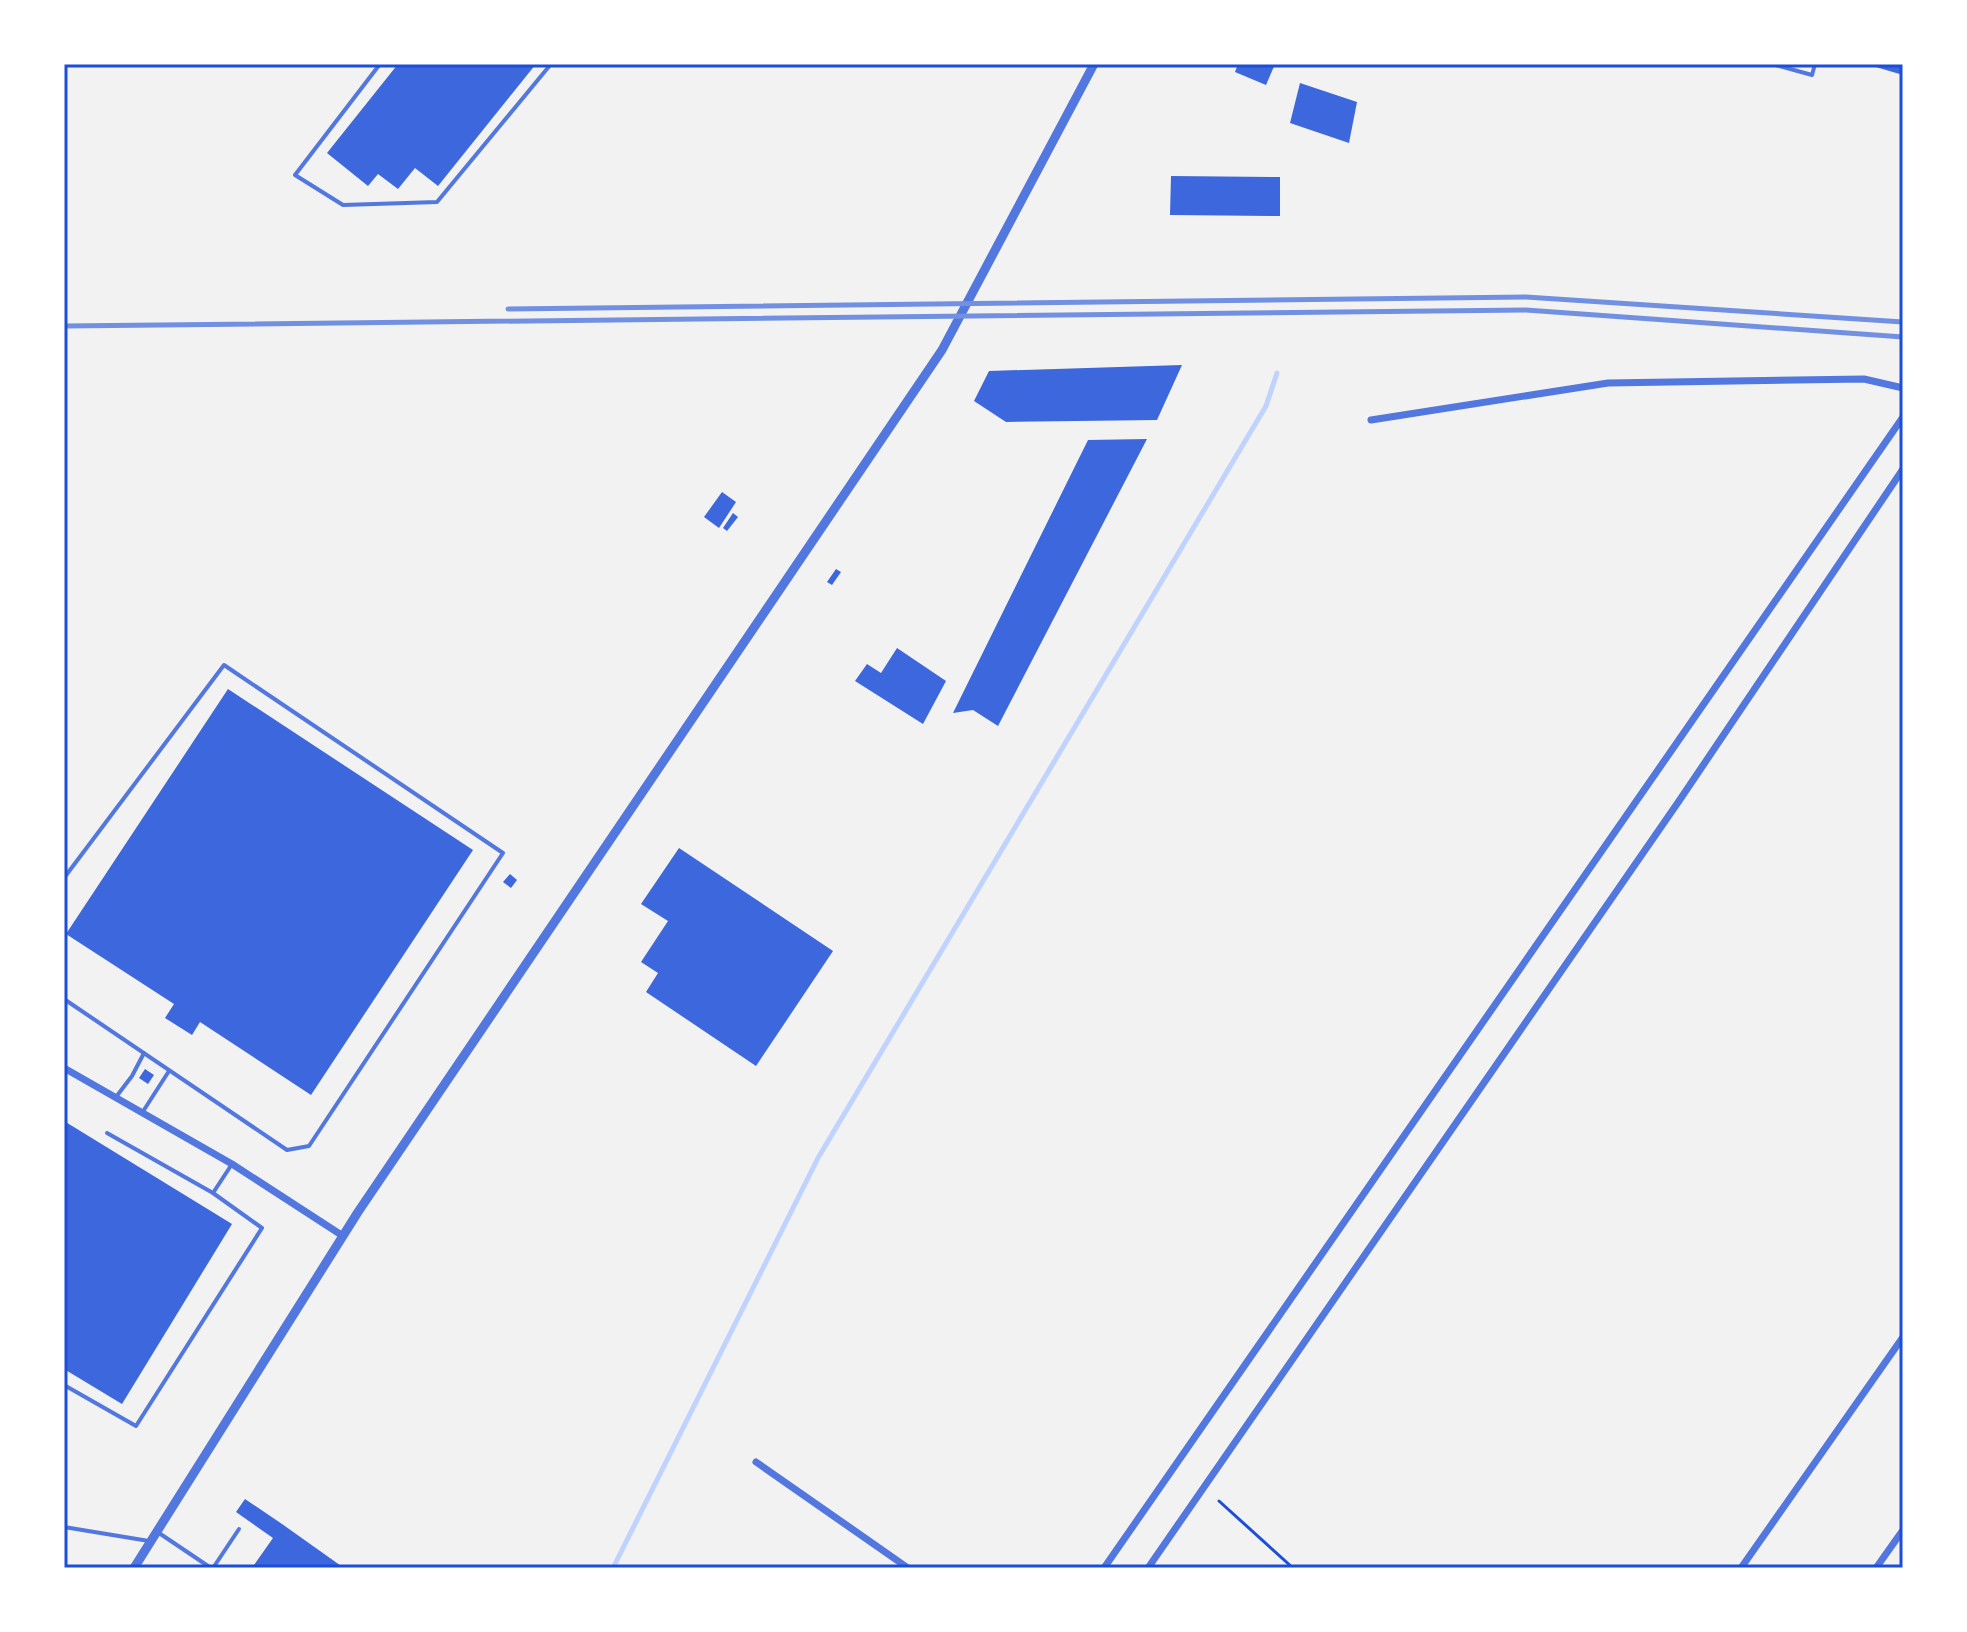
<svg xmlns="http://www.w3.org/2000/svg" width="1967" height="1632" font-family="'Fira Sans',sans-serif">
  <rect width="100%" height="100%" fill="#f2f2f2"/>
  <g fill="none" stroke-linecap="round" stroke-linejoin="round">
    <polyline stroke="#bfd3fe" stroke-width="5" points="613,1568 818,1158 1266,406 1277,373"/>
  </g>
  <g fill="#3d67dc">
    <polygon points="398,64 536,64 438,186 415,168 398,189 378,174 368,186 327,153"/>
    <polygon points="1238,64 1275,64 1266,85 1235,72"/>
    <polygon points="1903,64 1903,75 1869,65 1869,64"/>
    <polygon points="1300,83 1357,102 1349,143 1290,123"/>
    <polygon points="1171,176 1280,177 1280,216 1170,215"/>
    <polygon points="1182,365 1157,420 1006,422 974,401 989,371"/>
    <polygon points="1147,439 998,726 973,710 953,713 1088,440"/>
    <polygon points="722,492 736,502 719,528 704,517"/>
    <polygon points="733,513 738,517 727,531 723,528"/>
    <polygon points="836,569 841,572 832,585 827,582"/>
    <polygon points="897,648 946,681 923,724 855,681 867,664 881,673"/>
    <polygon points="228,689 473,850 311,1095 200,1022 192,1035 165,1018 174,1004 66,934"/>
    <polygon points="679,848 833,951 756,1066 646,992 658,973 641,962 668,921 641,904"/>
    <polygon points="510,874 517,880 511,888 503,882"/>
    <polygon points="145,1069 154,1075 148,1084 139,1078"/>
    <polygon points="64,1121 232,1224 122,1404 64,1369"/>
    <polygon points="245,1499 282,1524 344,1568 258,1568 254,1565 273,1538 236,1512"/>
  </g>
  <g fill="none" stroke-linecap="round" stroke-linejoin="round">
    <polyline stroke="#1d4ed8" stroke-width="3" points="1219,1501 1293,1568"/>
    <g stroke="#5277de" stroke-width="4">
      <polyline points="380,64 295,175 343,205 437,202 551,64"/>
      <polyline points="1772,64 1812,75 1815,64"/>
      <polyline points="64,878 224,665 503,853 309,1146 287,1150 64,999"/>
      <polyline points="116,1097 132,1076 144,1053"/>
      <polyline points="142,1113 169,1071"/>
      <polyline points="107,1133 213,1193"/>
      <polyline points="64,1385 136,1426 262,1228 213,1193 232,1164"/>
      <polyline points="64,1527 149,1541"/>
      <polyline points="159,1533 211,1568"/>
      <polyline points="213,1568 239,1529"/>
    </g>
    <g stroke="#5277de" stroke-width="7">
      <polyline points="1371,420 1608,383 1864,379 1903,388"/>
      <polyline points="64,1068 232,1164 343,1236"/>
      <polyline points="756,1462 908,1568"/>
      <polyline points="1104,1568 1903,417"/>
      <polyline points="1148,1568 1679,801 1903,469"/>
      <polyline points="1741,1568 1903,1337"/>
      <polyline points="1876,1568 1903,1530"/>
    </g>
    <polyline stroke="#5277de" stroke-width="9" points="134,1568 358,1212 942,350 1094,64"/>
    <g stroke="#7290e2" stroke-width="5">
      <polyline points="508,309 1526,297 1903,322"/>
      <polyline points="64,326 1526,310 1903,337"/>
    </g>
  </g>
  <rect width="1967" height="1632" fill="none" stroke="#ffffff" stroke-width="132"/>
  <rect x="66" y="66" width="1835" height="1500" fill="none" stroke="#1d4ed8" stroke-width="3"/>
</svg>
